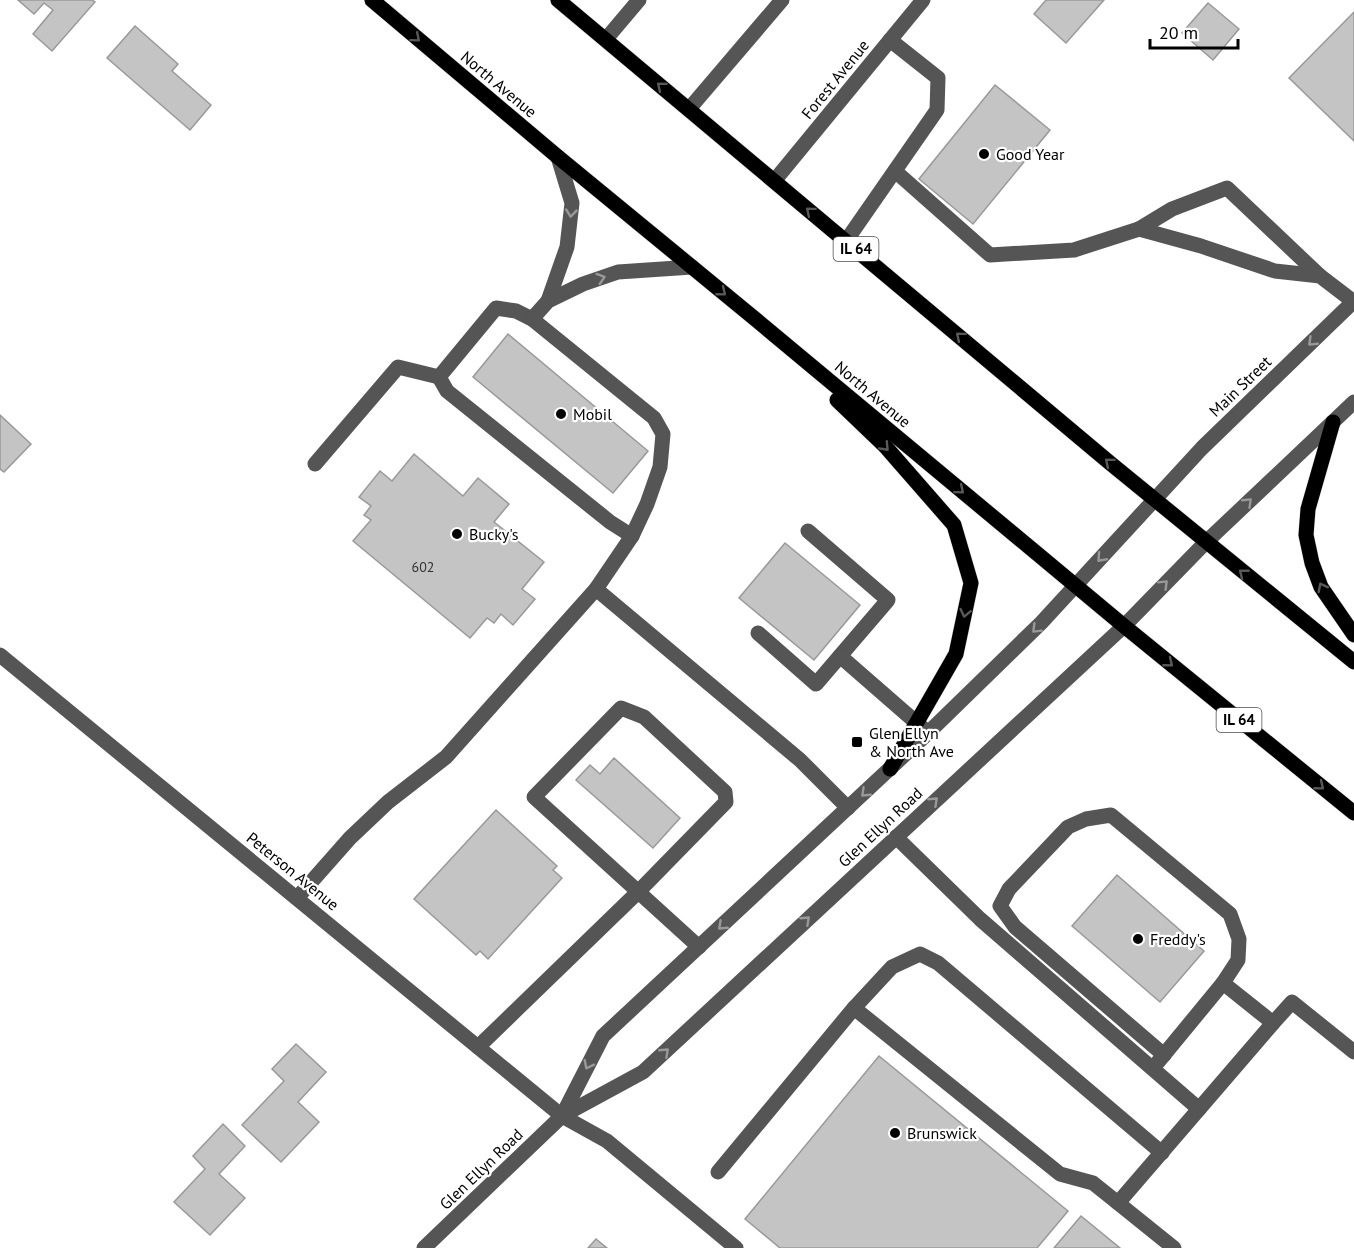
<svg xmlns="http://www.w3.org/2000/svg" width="1354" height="1248" font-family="'PT Sans',sans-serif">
  <rect width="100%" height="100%" fill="#fff"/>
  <g fill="#c4c4c4" stroke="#999" stroke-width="1.5">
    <polygon points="18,0 92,0 95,2 52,51 33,34 53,10 44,3 34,14"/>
    <polygon points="1046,0 1104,0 1066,43 1034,14"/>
    <polygon points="1208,3 1239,29 1213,60 1182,33"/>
    <polygon points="1354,12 1354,141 1289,78"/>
    <polygon points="135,26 178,64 172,71 211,105 190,130 107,58"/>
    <polygon points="995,85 1050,130 973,224 919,179"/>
    <polygon points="508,334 648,451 613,493 473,377"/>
    <polygon points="0,415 31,444 4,472 0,469"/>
    <polygon points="414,454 463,496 478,478 509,504 494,522 544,562 522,589 535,599 513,625 501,614 494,623 487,618 470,638 353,541 371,520 364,515 371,506 359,497 380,471 392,481"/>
    <polygon points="785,543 860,605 814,660 739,598"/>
    <polygon points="614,758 680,818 653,848 576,780 590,765 600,774"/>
    <polygon points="496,810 557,866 553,870 562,878 488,959 480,951 476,955 414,899"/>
    <polygon points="1117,875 1204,951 1160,1002 1072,926"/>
    <polygon points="296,1044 326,1072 298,1102 319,1122 281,1162 242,1125 284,1081 272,1069"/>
    <polygon points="879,1056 1068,1211 1037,1248 780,1248 745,1219"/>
    <polygon points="223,1124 245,1146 219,1174 245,1198 210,1235 174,1202 205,1169 193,1156"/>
    <polygon points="1081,1216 1120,1248 1054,1248"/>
    <polygon points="596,1239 607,1248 588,1248"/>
  </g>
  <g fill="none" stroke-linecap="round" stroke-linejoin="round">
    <g stroke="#dbdbdb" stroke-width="16">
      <g id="major">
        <polyline points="372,0 558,157 754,318 1124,626 1354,813"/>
        <polyline points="558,0 1110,463 1354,662"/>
        <polyline points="837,400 885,446 954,525 971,583 956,654 890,769"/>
        <polyline points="1333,422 1308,509 1306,535 1312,563 1321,587 1354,635"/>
      </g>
    </g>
    <g stroke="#555" stroke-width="15">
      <polyline points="606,39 639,0"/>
      <polyline points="689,109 782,0"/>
      <polyline points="895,171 990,255 1074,250 1139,229 1201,246 1275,271 1320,276 1354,302"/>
      <polyline points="775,180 923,0"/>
      <polyline points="1139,229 1172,209 1227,188 1320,276"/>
      <polyline points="846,241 937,110 938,78 890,40"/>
      <polyline points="548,301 567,247 572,203 558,157"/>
      <polyline points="532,319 516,311 496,308 439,377 447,391 610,522 632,536"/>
      <polyline points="315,464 398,367 439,377"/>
      <polyline points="808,531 888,600 840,656 926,731"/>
      <polyline points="596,589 800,760 848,808"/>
      <polyline points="758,633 816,684 840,656"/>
      <polyline points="0,655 562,1116 607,1141 736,1248"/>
      <polyline points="896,837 980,919 1199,1109 1273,1023 1292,1002 1354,1052"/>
      <polyline points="297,898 350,838 388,802 446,757 596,589 632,536 647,504 660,467 663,434 654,418 532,319 548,301 583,284 618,272 692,267"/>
      <polyline points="854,1008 892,967 920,954 938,963 1162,1153"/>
      <path d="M478 1047 638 892 726 802 725 792 644 717 621 708 534 797C589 847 644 897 699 947"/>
      <polyline points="1164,1055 1015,927 1000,906 1009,889 1068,827 1086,819 1111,815 1230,914 1239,939 1238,960 1223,983"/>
      <polyline points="1158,1062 1223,983 1273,1023"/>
      <polyline points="562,1116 603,1036 928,733 1041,623 1202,448 1354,301"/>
      <polyline points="718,1172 854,1008 1060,1174 1093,1183 1118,1203 1199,1109"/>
      <polyline points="1118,1203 1174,1248"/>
      <polyline points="424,1248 562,1116 643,1072 1124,626 1206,542 1354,402"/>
    </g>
    <use href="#major" stroke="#000" stroke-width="15"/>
  </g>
  <defs><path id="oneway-chevron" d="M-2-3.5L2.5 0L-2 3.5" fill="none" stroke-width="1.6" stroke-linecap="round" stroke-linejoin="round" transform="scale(1.5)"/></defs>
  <g stroke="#595959">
    <use href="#oneway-chevron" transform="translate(416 38) rotate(40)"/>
    <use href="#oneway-chevron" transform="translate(661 86) rotate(-140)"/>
    <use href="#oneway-chevron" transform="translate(810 211) rotate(-140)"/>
    <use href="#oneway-chevron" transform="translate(722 292) rotate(39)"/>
    <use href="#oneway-chevron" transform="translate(960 336) rotate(-140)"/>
    <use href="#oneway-chevron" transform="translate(885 447) rotate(47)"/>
    <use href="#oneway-chevron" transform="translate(1109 462) rotate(-140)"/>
    <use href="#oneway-chevron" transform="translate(960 490) rotate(40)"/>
    <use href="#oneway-chevron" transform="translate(1243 573) rotate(-141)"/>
    <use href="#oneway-chevron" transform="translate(1322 587) rotate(-117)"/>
    <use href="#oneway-chevron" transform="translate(965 613) rotate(102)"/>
    <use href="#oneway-chevron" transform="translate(1169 663) rotate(39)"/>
    <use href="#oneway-chevron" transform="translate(1320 786) rotate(39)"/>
  </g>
  <g stroke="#999">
    <use href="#oneway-chevron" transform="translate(571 213) rotate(96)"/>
    <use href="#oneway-chevron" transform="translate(601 278) rotate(-18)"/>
    <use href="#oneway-chevron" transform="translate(1312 342) rotate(136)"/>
    <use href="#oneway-chevron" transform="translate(1248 502) rotate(-44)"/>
    <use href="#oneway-chevron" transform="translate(1101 558) rotate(132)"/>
    <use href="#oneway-chevron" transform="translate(1164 584) rotate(-45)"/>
    <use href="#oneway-chevron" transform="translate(1036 629) rotate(135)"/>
    <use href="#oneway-chevron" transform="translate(865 793) rotate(137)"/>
    <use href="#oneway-chevron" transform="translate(934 801) rotate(-43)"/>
    <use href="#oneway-chevron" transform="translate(806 920) rotate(-43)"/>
    <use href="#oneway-chevron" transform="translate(722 926) rotate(137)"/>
    <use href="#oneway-chevron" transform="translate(665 1052) rotate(-43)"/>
    <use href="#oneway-chevron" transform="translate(588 1065) rotate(117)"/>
  </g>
  <g fill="#000" stroke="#fff" stroke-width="2">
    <circle cx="984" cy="154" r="6"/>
    <circle cx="561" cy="414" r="6"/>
    <circle cx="457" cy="534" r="6"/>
    <rect x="851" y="736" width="12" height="12" rx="3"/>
    <circle cx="1138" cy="939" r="6"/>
    <circle cx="895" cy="1133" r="6"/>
  </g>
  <g text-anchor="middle" stroke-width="4.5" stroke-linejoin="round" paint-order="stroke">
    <g font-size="14" fill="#313131">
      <text x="423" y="572">602</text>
    </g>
    <g fill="#fff" stroke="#4c4c4c" stroke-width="1.5">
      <rect x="833.5" y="237" width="45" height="24" rx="4.5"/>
      <rect x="1216.5" y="708" width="45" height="24" rx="4.5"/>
    </g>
    <g font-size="15" font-weight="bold" fill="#000">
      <text x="856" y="254">IL 64</text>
      <text x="1239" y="725">IL 64</text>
    </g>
    <g font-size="16" fill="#000" stroke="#fff">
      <text transform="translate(835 79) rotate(-51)" y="6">Forest Avenue</text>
      <text transform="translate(499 84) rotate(40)" y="6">North Avenue</text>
      <text transform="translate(1240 386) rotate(-44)" y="6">Main Street</text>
      <text transform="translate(873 394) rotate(40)" y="6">North Avenue</text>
      <text transform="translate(880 827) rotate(-43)" y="6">Glen Ellyn Road</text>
      <text transform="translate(293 871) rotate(39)" y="6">Peterson Avenue</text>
      <text transform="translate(481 1169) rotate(-44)" y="6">Glen Ellyn Road</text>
    </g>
    <g font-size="16" fill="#000" stroke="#fff" text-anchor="start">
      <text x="996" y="160">Good Year</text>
      <text x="573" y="420">Mobil</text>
      <text x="469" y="540">Bucky's</text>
      <text x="869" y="739">Glen Ellyn<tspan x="869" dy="18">&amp; North Ave</tspan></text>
      <text x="1150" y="945">Freddy's</text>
      <text x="907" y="1139">Brunswick</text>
    </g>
  </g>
  <path d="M1150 39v9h88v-9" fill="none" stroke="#000000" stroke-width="3"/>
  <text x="1159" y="39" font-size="18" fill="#000000" stroke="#ffffff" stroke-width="4.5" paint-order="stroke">20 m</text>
</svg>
